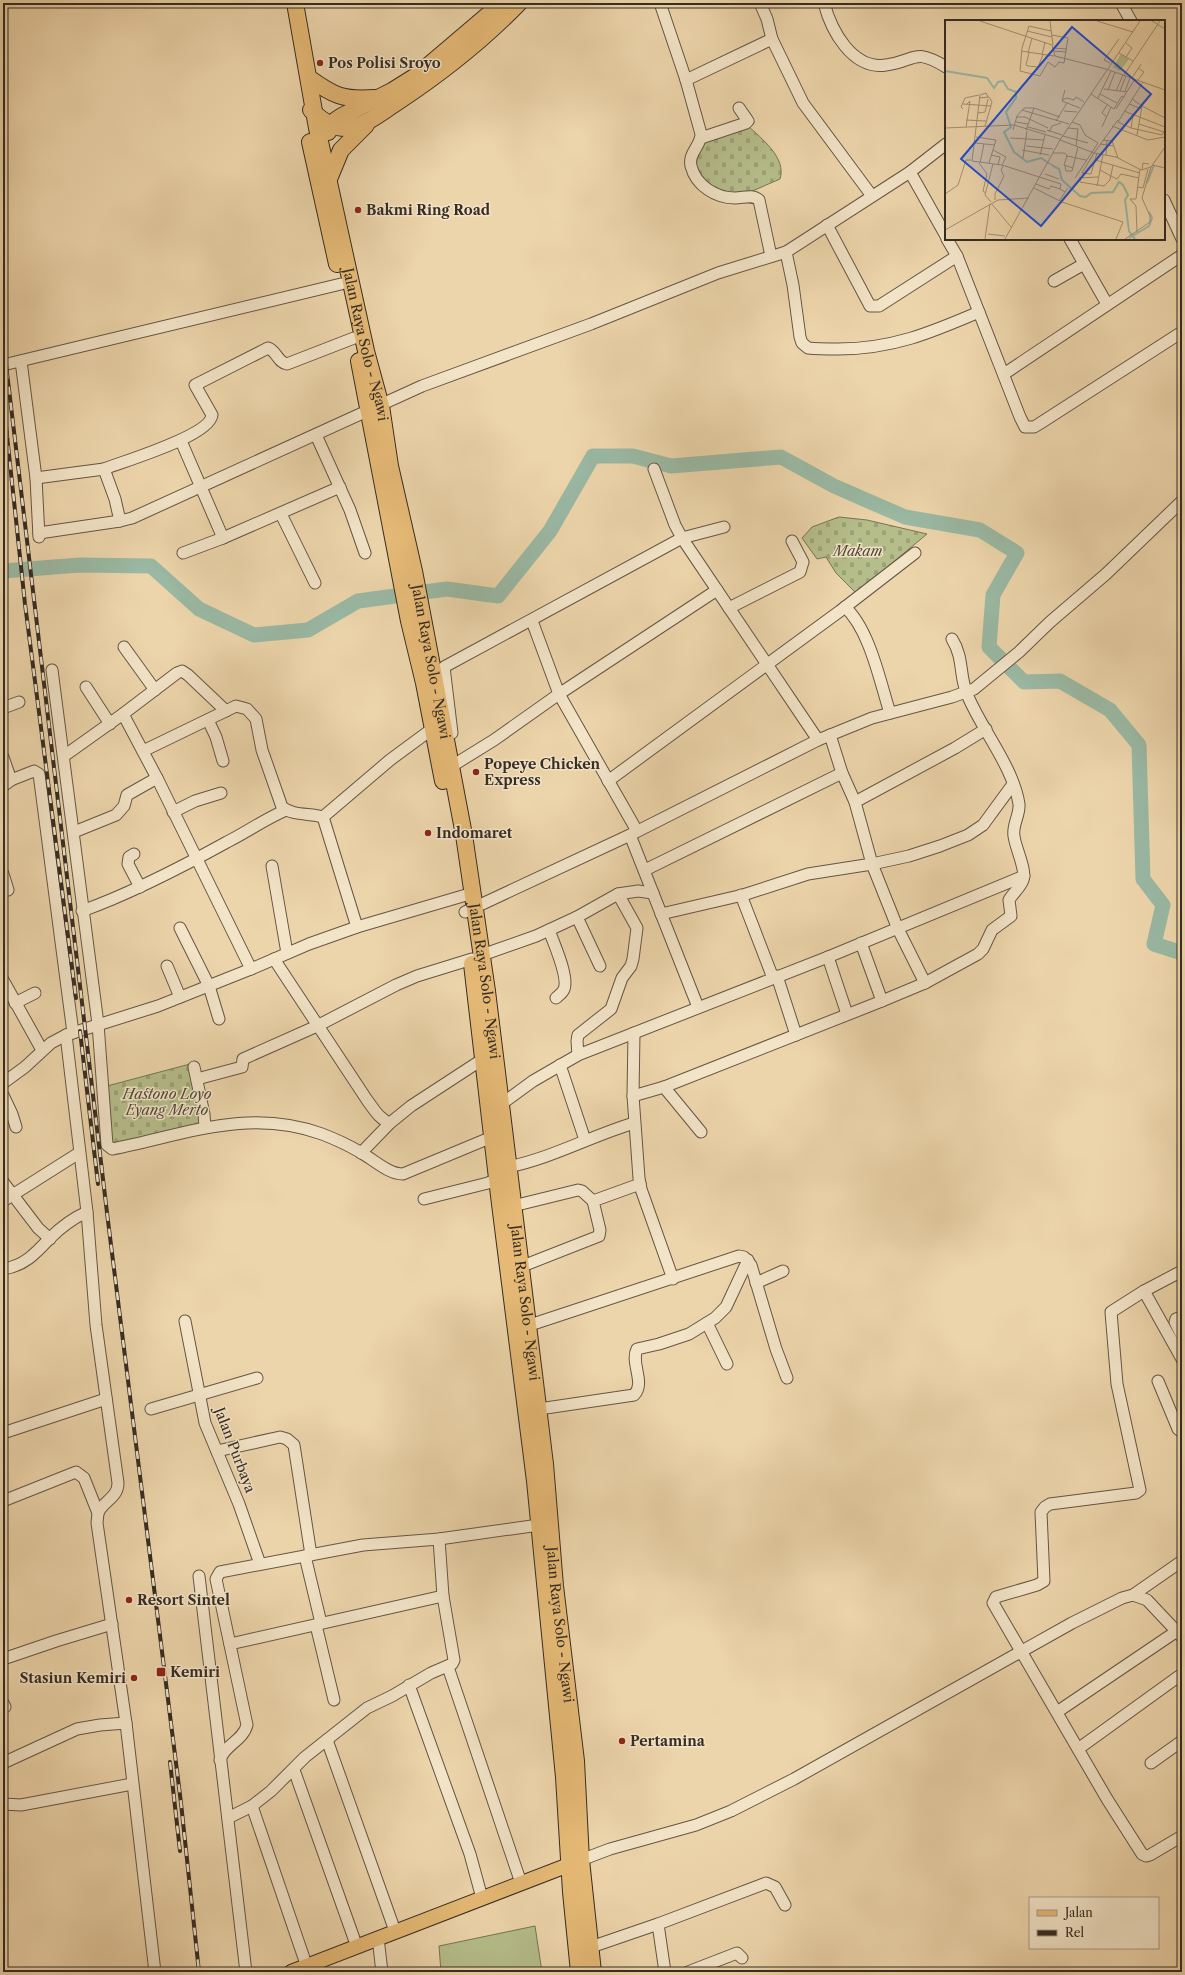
<svg xmlns="http://www.w3.org/2000/svg" width="1185" height="1975" font-family="'Libre Caslon Text',serif">
  <defs>
    <pattern id="cemetery-stones" width="16" height="16" patternUnits="userSpaceOnUse"><rect width="16" height="16" fill="#b5be8b"/><path d="M2 7V4a2 2 0 0 1 4 0v3zM10 15v-3a2 2 0 0 1 4 0v3z" fill="#9ca378"/></pattern>
  </defs>
  <rect width="100%" height="100%" fill="#edd5ab"/>
  <filter id="stains"><feTurbulence type="fractalNoise" baseFrequency=".005" numOctaves="4"/><feColorMatrix values="0 0 0 0 .2 0 0 0 0 .09 0 0 0 0 .02 0 0 0 .5 -.17"/></filter>
  <radialGradient id="worn" r=".72"><stop offset=".6" stop-color="#630" stop-opacity="0"/><stop offset="1" stop-color="#630" stop-opacity=".3"/></radialGradient>
  <g fill="url(#cemetery-stones)" stroke="#757557">
    <path d="M748 126C761 138 787 158 780 179L750 192 739 195 709 186 696 171 695 156 703 141Z"/>
    <polygon points="839,517 867,520 927,534 856,593 836,573 826,557 817,559 802,538 812,527"/>
    <polygon points="190,1064 202,1126 115,1145 112,1142 107,1086"/>
  </g>
  <polygon fill="#b5be8b" stroke="#757557" points="535,1926 542,1972 441,1972 439,1946"/>
  <g fill="none" stroke-linecap="round" stroke-linejoin="round">
    <polyline stroke="#9ab9a4" stroke-width="15" points="3,571 80,565 151,566 199,609 254,635 308,630 358,601 447,589 498,596 550,531 593,456 633,456 671,466 781,457 834,486 905,517 980,530 1017,553 993,595 989,647 1024,682 1060,681 1110,710 1139,745 1143,879 1163,905 1154,944 1182,953"/>
    <g stroke="#635645" stroke-width="13">
      <g id="minor">
        <path d="M660 3 686 80 701 134C701 146 688 153 691 166 696 186 716 198 735 198 744 198 752 194 759 200L771 256"/>
        <polyline points="760,3 767,19 772,39 803,103 872,196"/>
        <path d="M824 3C831 30 852 70 886 65 917 61 913 47 946 67"/>
        <polyline points="1121,3 1131,21"/>
        <polyline points="686,80 772,39"/>
        <polyline points="701,138 746,123 748,121 739,108"/>
        <polyline points="910,172 946,236"/>
        <polyline points="1164,200 1182,239"/>
        <polyline points="827,225 870,306 879,306 957,256"/>
        <polyline points="947,239 957,256 1020,417 1025,427 1034,427 1039,424 1182,332"/>
        <polyline points="1070,239 1107,304"/>
        <path d="M786 252 793 285 800 337 802 343 808 348C818 349 828 349 838 349 892 349 930 333 979 312"/>
        <polyline points="1054,281 1084,264"/>
        <polyline points="21,361 36,478 39,537"/>
        <polyline points="3,365 341,284"/>
        <polyline points="1004,374 1182,255"/>
        <polyline points="316,435 350,510 365,553"/>
        <polyline points="181,441 223,538"/>
        <path d="M104 469C124 461 210 436 212 415L195 385 268 348C277 351 277 362 287 364L354 338"/>
        <polyline points="654,469 675,525 682,538 818,740"/>
        <polyline points="36,478 104,469 115,499 120,521 132,518 422,386 591,324 718,273 786,252 910,172 946,144"/>
        <polyline points="281,514 315,583"/>
        <polyline points="39,533 120,521"/>
        <polyline points="183,553 223,538 340,487"/>
        <path d="M845 607C870 630 880 682 890 713"/>
        <polyline points="729,608 800,572 803,562 792,541"/>
        <polyline points="532,621 559,694 637,831"/>
        <polyline points="124,647 155,690"/>
        <path d="M52 670 98 1024 107 1145 112 1149C184 1135 248 1107 322 1134 335 1139 348 1145 360 1152 373 1159 388 1174 403 1174L492 1137"/>
        <polyline points="86,687 110,724"/>
        <polyline points="3,708 19,702"/>
        <polyline points="226,711 188,675 182,671 177,673 123,714 157,778 251,969"/>
        <polyline points="208,720 216,737 223,761"/>
        <polyline points="452,733 444,667 682,538 724,527"/>
        <polyline points="830,735 842,773 855,802 872,864 898,929 925,983"/>
        <path d="M143 751 236 706 247 709 256 719 262 750 282 807C293 816 310 813 323 817L390 760 432 729"/>
        <polyline points="64,756 123,714"/>
        <polyline points="3,757 11,780"/>
        <polyline points="452,766 494,740 559,694 717,590"/>
        <polyline points="608,781 840,611 915,553"/>
        <polyline points="3,786 11,780 34,771 39,774 73,1033"/>
        <polyline points="855,802 955,748 986,729"/>
        <polyline points="173,812 195,801 221,793"/>
        <polyline points="323,817 357,927"/>
        <polyline points="74,832 116,815 124,806 127,795 157,778"/>
        <polyline points="630,835 698,1007"/>
        <polyline points="134,854 129,857 128,864 140,887"/>
        <polyline points="272,866 287,953"/>
        <polyline points="645,870 842,773"/>
        <polyline points="3,874 8,890"/>
        <polyline points="741,895 773,978"/>
        <path d="M82 911C132 893 180 868 227 842 247 832 265 819 286 810"/>
        <polyline points="465,912 630,835 818,740 872,718 952,697 974,689 1019,652 1050,622 1106,574 1182,501"/>
        <polyline points="661,914 743,895 808,874 872,864 909,856 940,846 968,835 983,825 1013,784"/>
        <polyline points="577,917 600,966"/>
        <polyline points="180,928 209,986 219,1019"/>
        <path d="M549 930C553 942 571 980 563 991 562 993 558 996 556 998"/>
        <polyline points="861,943 882,1001"/>
        <polyline points="482,955 536,936 577,917 618,894 638,891 653,893"/>
        <polyline points="828,957 847,1014"/>
        <path d="M274 959 367 1100C374 1109 379 1119 390 1123L411 1106 483 1059"/>
        <polyline points="167,966 180,997"/>
        <polyline points="777,976 796,1035"/>
        <polyline points="3,980 42,1050"/>
        <polyline points="15,1003 35,993"/>
        <polyline points="634,1033 633,1096 639,1178 641,1189 673,1279"/>
        <path d="M66 1035 87 1212 96 1325 118 1483C118 1498 103 1501 98 1513"/>
        <polyline points="578,1055 577,1041 578,1035 611,1009 622,978 631,966 633,959 637,928 618,894"/>
        <polyline points="560,1065 585,1140"/>
        <polyline points="194,1067 204,1114 205,1127"/>
        <polyline points="197,1079 242,1067 243,1059 317,1026 396,985 417,976 472,959"/>
        <polyline points="3,1083 25,1067 51,1043 66,1035 158,1006 251,969 309,944 357,927 473,893"/>
        <polyline points="664,1087 701,1132"/>
        <polyline points="3,1095 12,1114 16,1127"/>
        <path d="M633 1096 664 1087 882 1001 925 983 978 954 983 949 992 930 1011 916 1009 900C1013 893 1020 888 1023 880 1027 871 1015 847 1014 836 1012 825 1020 815 1019 804 1013 766 981 729 967 694 959 675 964 658 952 639"/>
        <polyline points="500,1105 533,1081 578,1055 828,957 1024,876"/>
        <polyline points="361,1153 390,1123"/>
        <path d="M508 1167C552 1158 591 1136 634 1123"/>
        <polyline points="3,1182 38,1228 50,1239"/>
        <polyline points="424,1199 488,1183 497,1179"/>
        <polyline points="3,1201 79,1153"/>
        <polyline points="513,1206 578,1190 582,1191 593,1201"/>
        <polyline points="520,1267 599,1236 600,1230 593,1201 640,1184"/>
        <path d="M3 1269C24 1266 35 1254 49 1239 60 1228 73 1218 87 1212"/>
        <polyline points="1182,1271 1144,1291 1111,1312 1117,1384 1140,1490 1136,1493 1050,1504 1045,1507 1041,1512 1044,1581 1037,1585 996,1597 993,1603 1107,1799 1142,1854 1146,1856 1150,1855 1182,1836"/>
        <polyline points="756,1283 783,1271"/>
        <polyline points="1144,1291 1182,1359"/>
        <polyline points="1182,1317 1176,1319 1175,1322 1182,1336"/>
        <polyline points="185,1321 205,1423 239,1504 260,1564"/>
        <polyline points="707,1323 727,1364"/>
        <polyline points="527,1326 739,1256 744,1257 751,1265 776,1349 787,1378"/>
        <polyline points="1158,1381 1178,1429 1182,1432"/>
        <polyline points="151,1409 257,1378"/>
        <path d="M539 1409 634 1395C646 1383 630 1363 637 1349L659 1344 689 1334 715 1318 726 1307 748 1260"/>
        <polyline points="3,1433 106,1399"/>
        <polyline points="217,1451 280,1437 287,1439 294,1445 311,1555"/>
        <polyline points="3,1501 76,1472 84,1478 98,1513 97,1523 126,1723 155,1972"/>
        <polyline points="305,1556 321,1623"/>
        <polyline points="199,1576 246,1972"/>
        <polyline points="1133,1595 1182,1561"/>
        <polyline points="316,1625 334,1700"/>
        <polyline points="230,1644 443,1596"/>
        <polyline points="3,1659 56,1641 112,1624"/>
        <polyline points="448,1667 521,1883"/>
        <polyline points="409,1685 470,1854 482,1898"/>
        <polyline points="3,1703 5,1707"/>
        <polyline points="1057,1712 1177,1631"/>
        <polyline points="327,1740 395,1931"/>
        <polyline points="1078,1749 1182,1674"/>
        <path d="M220 1760C224 1745 243 1741 247 1725L216 1579 220 1572 363 1545 439 1539 539 1525"/>
        <polyline points="3,1763 77,1729 100,1725 126,1723"/>
        <polyline points="1151,1763 1182,1741"/>
        <polyline points="294,1770 357,1947"/>
        <polyline points="3,1804 21,1805 132,1784"/>
        <polyline points="252,1806 307,1967"/>
        <polyline points="228,1818 252,1806 271,1791 305,1757 367,1708 392,1696 431,1673 452,1664 454,1660 443,1596 439,1539"/>
        <polyline points="581,1860 610,1849 696,1825 731,1811 794,1779 1072,1623 1122,1598 1133,1595 1147,1600 1182,1637"/>
        <polyline points="658,1924 766,1883 775,1887 785,1905"/>
        <polyline points="378,1938 382,1972"/>
        <polyline points="591,1947 658,1924 665,1972"/>
        <polyline points="688,1972 737,1953 742,1958"/>
      </g>
    </g>
    <g stroke="#352c23" stroke-width="16">
      <polyline id="major" points="291,1972 579,1861"/>
    </g>
    <g stroke="#352c23" stroke-width="18">
      <g id="highway">
        <path id="s1" d="M295 3 317 128 366 351 381 406 390 466 414 571 464 835 487 991 545 1464 555 1586 576 1761 581 1860 593 1972"/>
        <path d="M309 78C334 96 343 100 374 98"/>
        <path d="M311 110C321 120 333 129 348 128 365 126 382 112 396 103 440 74 482 41 519 3"/>
        <polyline points="328,132 336,120 342,116 392,91 416,76 502,3"/>
        <polyline points="310,142 337,264"/>
        <polyline points="329,179 341,150 366,125"/>
        <polyline points="359,361 409,621 424,683 443,781"/>
        <polyline points="472,964 500,1204 535,1481 564,1777 571,1892 579,1972"/>
      </g>
    </g>
    <use href="#minor" stroke="#f3e4c8" stroke-width="11"/>
    <use href="#major" stroke="#e6ba76" stroke-width="14"/>
    <use href="#highway" stroke="#e6ba76" stroke-width="16"/>
    <g stroke="#352c23" stroke-width="4">
      <g id="rail">
        <polyline points="3,339 108,1221 181,1803 199,1972"/>
        <polyline points="3,398 25,604 76,998"/>
        <polyline points="80,1031 98,1184"/>
        <polyline points="170,1762 180,1851"/>
      </g>
    </g>
    <use href="#rail" stroke="#f3e4c8" stroke-width="2.5" stroke-dasharray="8" stroke-linecap="butt"/>
  </g>
  <g fill="#8f2418" stroke="#f3e4c8" stroke-width="1.5">
    <circle cx="320" cy="63" r="4"/>
    <circle cx="358" cy="210" r="4"/>
    <circle cx="476" cy="772" r="4"/>
    <circle cx="428" cy="833" r="4"/>
    <circle cx="129" cy="1600" r="4"/>
    <rect x="156" y="1667" width="10" height="10" rx="2"/>
    <circle cx="134" cy="1678" r="4"/>
    <circle cx="622" cy="1741" r="4"/>
  </g>
  <g text-anchor="middle" stroke-width="3" stroke-linejoin="round" paint-order="stroke">
    <g font-size="14" font-weight="bold" fill="#352c23" stroke="#f3e4c8" text-anchor="start">
      <text x="328" y="68">Pos Polisi Sroyo</text>
      <text x="366" y="215">Bakmi Ring Road</text>
      <text x="484" y="769">Popeye Chicken<tspan x="484" dy="16">Express</tspan></text>
      <text x="436" y="838">Indomaret</text>
      <text x="137" y="1605">Resort Sintel</text>
      <text x="170" y="1677">Kemiri</text>
      <text x="126" y="1683" text-anchor="end">Stasiun Kemiri</text>
      <text x="630" y="1746">Pertamina</text>
    </g>
    <g font-size="14" fill="#352c23" stroke="#f3e4c8">
      <text dy="5" stroke="none"><textPath href="#s1" startOffset="349">Jalan Raya Solo - Ngawi</textPath></text>
      <text dy="5" stroke="none"><textPath href="#s1" startOffset="673">Jalan Raya Solo - Ngawi</textPath></text>
      <text dy="5" stroke="none"><textPath href="#s1" startOffset="997">Jalan Raya Solo - Ngawi</textPath></text>
      <text dy="5" stroke="none"><textPath href="#s1" startOffset="1321">Jalan Raya Solo - Ngawi</textPath></text>
      <text transform="translate(235 1450) rotate(69)" y="5">Jalan Purbaya</text>
      <text dy="5" stroke="none"><textPath href="#s1" startOffset="1645">Jalan Raya Solo - Ngawi</textPath></text>
    </g>
    <g font-size="14" font-style="italic" fill="#4f4938" stroke="#f3e4c8">
      <text x="858" y="556">Makam</text>
      <text x="167" y="1099">Hastono Loyo<tspan x="167" dy="16">Eyang Merto</tspan></text>
    </g>
  </g>
  <g transform="translate(945 20)">
    <rect width="220" height="220" fill="#edd5ab"/>
    <path d="M176 34 184 39 175 51 168 47Z" fill="#b5be8b"/>
    <path fill="none" stroke="#9ab9a4" stroke-width="2" d="M0 51 42 58 49 68 53 62 58 61 63 69 71 72V78L61 92 66 107 59 112 69 132 82 142 96 138 110 147 114 149 117 160 135 176 141 177 146 173 168 172 174 162 178 165 183 175 180 180 184 211 190 219M202 163 209 145M184 218 204 206 207 198 204 192"/>
    <path fill="none" stroke="#a39175" stroke-width="1" d="M35 1 107 25 110 36 161 49M105 1 108 25M152 1 188 12M207 1 220 9M82 11 107 17M106 11 84 6 77 28 75 51 95 56 103 42 110 47 114 42 119 43 123 18 107 15M181 23 187 28 181 37M108 28 122 29M76 31 109 36M108 31 121 32M83 33 87 18M84 33 81 45 83 46 93 47 98 35M174 33 188 41M97 35 100 22M165 43 159 40 174 19M161 49 220 70M179 55 215 1M187 58 196 44M193 60 199 52 193 48M159 69 182 72M120 70 117 81 135 88M163 70 170 52M171 71 178 55M175 71 181 56M180 71 185 58M146 74 169 89 176 77 180 76M155 74 172 83M43 77 41 73 35 75 27 141 57 145 116 164 115 169 120 172M34 78 44 77 47 82 40 106M153 78 166 51M187 79 197 86 192 115M117 80 122 78 129 80 131 77 139 82M18 84 46 86M184 84 197 89M162 85 157 93 162 97M197 86 220 98M18 89 16 87 20 78 34 75M171 89 190 59M77 90 124 104M119 91 132 92M179 91 220 107M33 93 40 92 43 79M188 95 186 108 217 115 220 110M72 97H80L103 108M21 100 41 101M111 101 122 83M71 102 83 104M127 102 135 105 140 115 153 123 130 158M194 104 219 112M167 106 203 120 220 117M21 107 25 81 22 84M83 107 101 112M157 107 166 87M0 108 69 105 115 119M123 108 133 109 131 126M186 108 173 102 198 62M68 110 72 96 79 88H89L115 97M81 110 89 88M102 110 117 115M104 112 107 106 116 103M118 116 143 123M31 117 51 120 44 143M65 118 99 120M115 120 149 133 171 137 196 150 206 147 220 127M158 120 167 121 173 138M30 123 50 125M155 124 169 126M81 126 108 129M48 130 61 137 57 145M77 130 104 135M108 133H120L122 136 119 145 128 148M149 133 137 153 146 154 152 133M149 133 173 100M46 135 55 137 53 145M95 135 100 115M161 135 162 120M122 136 141 140M78 138 82 111M150 140 195 153M34 143 42 154 38 171 41 173M35 143 39 124M207 145 220 148M120 146 121 151H127L133 127M155 150 166 156M197 150 198 143 204 144M100 154 114 159M166 156 172 159 176 154 194 158M134 158 153 157M135 159V162L159 166 165 160 168 145M91 164 104 169 106 166 115 169M152 166 158 134M193 167 198 168 203 149M89 168 117 182 178 202 171 219M0 174 13 165 21 140H26M50 180V174L59 156 56 150 58 146M114 181 123 168M46 182 40 175 48 144M46 183 66 207M0 210 53 180 84 178M192 212 191 186 185 179H191L195 149M43 214 60 216M40 219 45 184M60 219 115 120 195 1M180 219 205 202V196L197 178 206 147"/>
    <path fill="#1d4ed8" fill-opacity="0.15" stroke="#1d4ed8" stroke-width="2" d="M127 7 206 74 96 206 16 139Z"/>
    <rect width="220" height="220" fill="none" stroke="#352c23" stroke-width="2"/>
  </g>
  <rect width="1185" height="1975" fill="none" stroke="#edd5ab" stroke-width="16"/>
  <rect x="4" y="4" width="1177" height="1967" fill="none" stroke="#352c23" stroke-width="2"/>
  <rect x="8" y="8" width="1169" height="1959" fill="none" stroke="#352c23"/>
  <rect x="1029" y="1897" width="130" height="52" fill="#f3e4c8" stroke="#a79a86"/>
  <rect x="1037" y="1910" width="20" height="6" fill="#e6ba76" stroke="#a79a86"/>
  <text x="1065" y="1917" font-size="12" fill="#352c23">Jalan</text>
  <rect x="1037" y="1930" width="20" height="6" fill="#352c23" stroke="#a79a86"/>
  <text x="1065" y="1937" font-size="12" fill="#352c23">Rel</text>
  <rect width="100%" height="100%" filter="url(#stains)"/>
  <rect width="100%" height="100%" fill="url(#worn)"/>
</svg>
